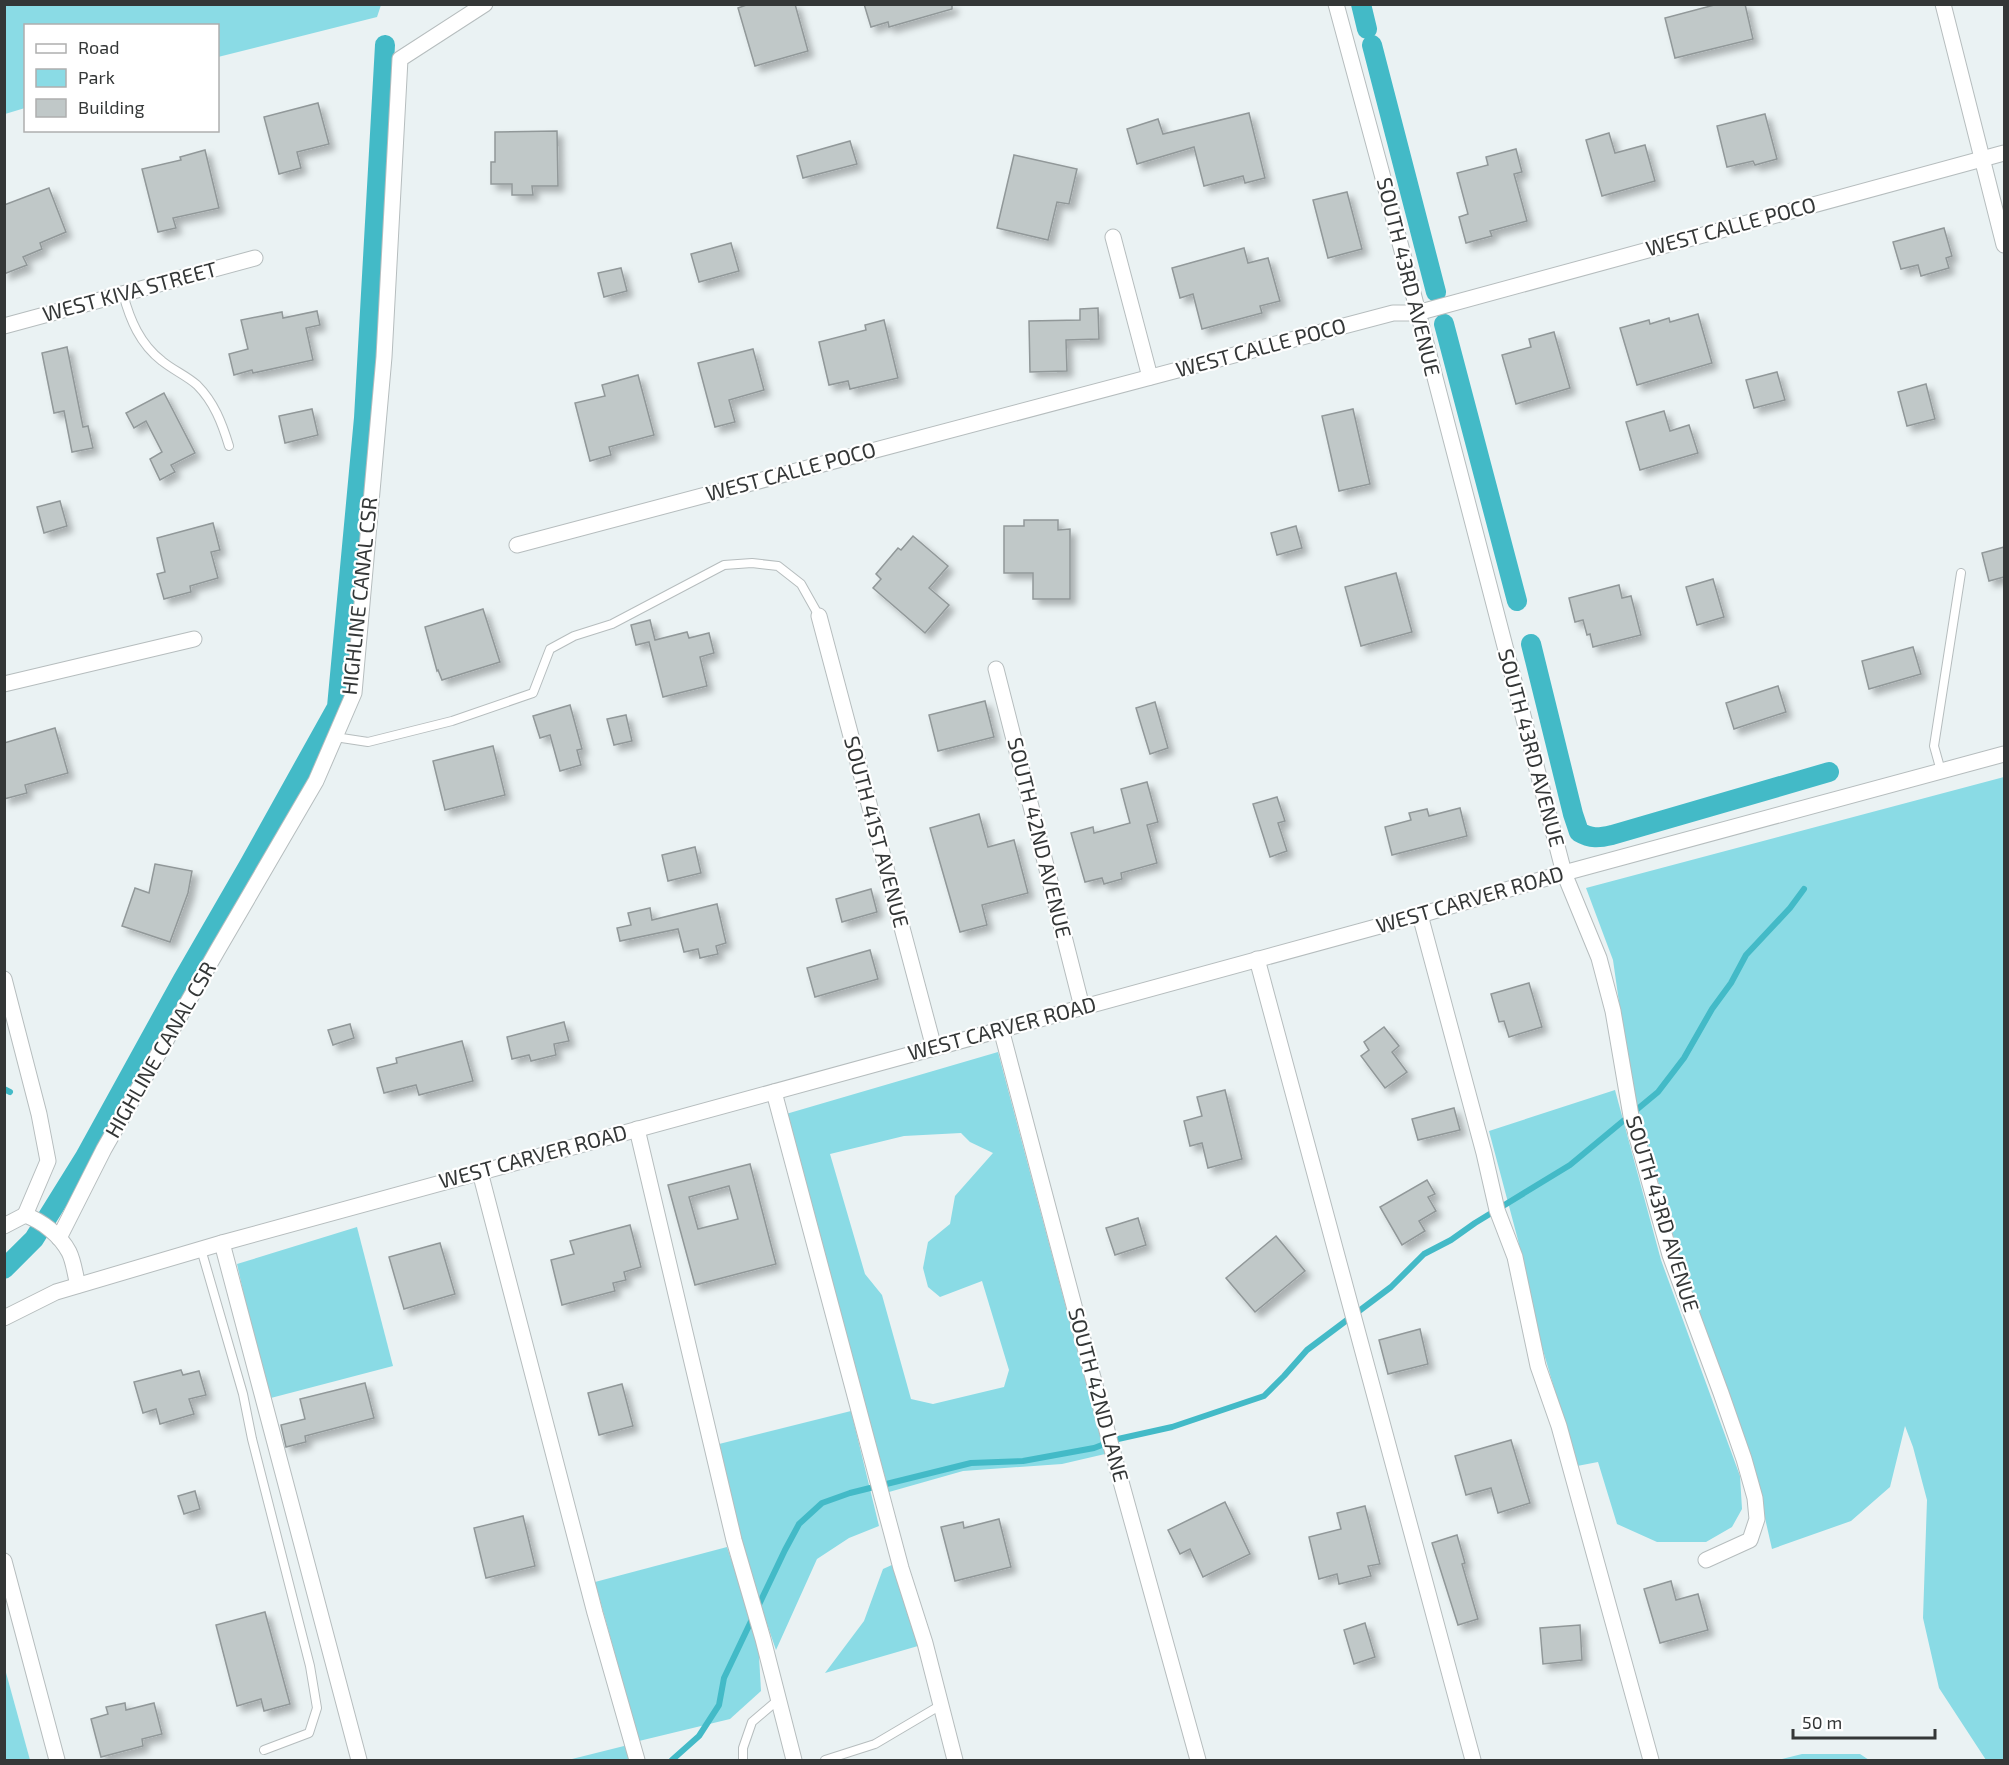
<svg xmlns="http://www.w3.org/2000/svg" width="2009" height="1765" font-family="'Exo 2',sans-serif">
  <defs>
    <filter id="shadow"><feDropShadow dx="5.5" dy="5.5" stdDeviation="3" flood-color="#0004"/></filter>
  </defs>
  <rect width="100%" height="100%" fill="#eaf2f3"/>
  <g fill="#8adbe5" fill-rule="evenodd">
    <polygon points="5,4 381,4 381,5 377,17 218,57 218,26 26,26 25,108 5,114"/>
    <polygon points="2004,777 2004,1760 1986,1760 1939,1688 1923,1618 1927,1500 1913,1447 1905,1426 1890,1487 1851,1521 1772,1549 1755,1474 1674,1239 1630,1079 1613,960 1586,888"/>
    <path d="M998 1052 1105 1454 1062 1464 963 1471 889 1492 786 1114ZM961 1133 970 1142 993 1153 955 1196 950 1224 928 1242 923 1268 928 1287 940 1297 982 1281 1009 1370 1004 1387 933 1404 911 1399 882 1295 865 1274 830 1154 904 1136Z"/>
    <polygon points="1615,1090 1661,1260 1740,1476 1742,1509 1732,1527 1706,1542 1657,1542 1617,1524 1598,1462 1577,1466 1542,1347 1518,1240 1489,1131"/>
    <polygon points="357,1227 393,1366 267,1399 237,1264"/>
    <polygon points="851,1411 879,1526 849,1538 817,1559 776,1650 739,1543 719,1444"/>
    <polygon points="727,1547 758,1639 761,1691 730,1719 639,1741 595,1582"/>
    <polygon points="894,1564 918,1646 825,1673 864,1621 883,1569"/>
    <polygon points="5,1669 30,1760 5,1760"/>
    <polygon points="628,1745 632,1760 568,1760"/>
    <polygon points="1802,1754 1860,1754 1869,1760 1778,1760"/>
  </g>
  <g fill="none" stroke-linecap="round" stroke-linejoin="round">
    <g stroke="#43bac7" stroke-width="6">
      <polyline points="4,1089 10,1092"/>
      <polyline points="672,1760 699,1736 719,1705 724,1678 785,1550 799,1524 822,1503 850,1493 971,1463 1023,1461 1094,1448 1118,1439 1172,1427 1264,1396 1284,1376 1307,1350 1391,1287 1424,1254 1451,1240 1475,1223 1570,1165 1658,1092 1684,1058 1712,1009 1731,983 1746,955 1790,908 1804,889"/>
    </g>
    <g stroke="#43bac7" stroke-width="20">
      <polyline points="1361,4 1367,29"/>
      <polyline points="1372,45 1436,292"/>
      <polyline points="1444,324 1517,601"/>
      <path d="M1531 644 1573 814 1579 832C1591 839 1599 838 1612 835L1829 772"/>
      <polyline points="4,1269 34,1239 85,1157 182,981 249,865 337,707 364,418 385,45"/>
    </g>
  </g>
  <g fill="#c0c8c8" stroke="#919899" stroke-width="1.5" fill-rule="evenodd" filter="url(#shadow)">
    <polygon points="749,4 795,4 808,51 755,66 738,8"/>
    <polygon points="864,4 952,4 952,9 889,27 888,22 871,27"/>
    <polygon points="1718,4 1745,4 1753,39 1675,58 1665,18"/>
    <polygon points="318,103 329,144 297,152 301,168 279,174 264,117"/>
    <polygon points="1249,113 1265,178 1245,183 1243,176 1204,186 1194,147 1137,164 1127,129 1158,119 1163,134"/>
    <polygon points="1765,114 1777,159 1755,165 1753,161 1727,167 1717,126"/>
    <polygon points="557,131 558,186 532,186 533,195 512,195 512,184 491,184 491,162 495,162 495,132"/>
    <polygon points="1609,133 1615,153 1645,145 1655,181 1602,196 1586,140"/>
    <polygon points="850,141 857,164 803,178 797,156"/>
    <polygon points="1516,149 1522,172 1514,174 1527,221 1490,231 1492,236 1466,243 1459,217 1468,214 1457,173 1488,165 1486,157"/>
    <polygon points="205,150 219,208 173,218 176,228 158,232 142,169 181,160 180,157"/>
    <polygon points="1014,155 1077,169 1069,204 1057,202 1048,240 997,228"/>
    <polygon points="49,188 66,232 40,243 42,249 23,257 27,265 4,274 4,205"/>
    <polygon points="1347,192 1362,249 1328,258 1313,200"/>
    <polygon points="1944,228 1952,256 1946,258 1949,268 1921,276 1918,265 1901,269 1893,242"/>
    <polygon points="731,243 739,271 699,282 691,254"/>
    <polygon points="1244,248 1248,263 1268,258 1280,301 1260,306 1262,313 1202,329 1193,294 1180,298 1172,268"/>
    <polygon points="621,268 627,291 604,297 598,273"/>
    <polygon points="1098,308 1099,339 1066,340 1067,371 1030,372 1029,321 1080,320 1080,309"/>
    <polygon points="317,311 320,325 306,328 313,360 253,373 252,370 234,375 229,354 248,349 241,320 282,312 283,318"/>
    <polygon points="1698,314 1712,363 1637,385 1620,328 1649,320 1650,324 1669,318 1670,322"/>
    <polygon points="884,320 898,378 850,389 848,381 829,385 819,342 866,330 865,325"/>
    <polygon points="1554,332 1570,388 1516,404 1502,355 1531,347 1529,339"/>
    <polygon points="67,347 83,427 88,426 93,448 72,452 64,411 54,413 42,353"/>
    <polygon points="753,349 764,390 729,400 735,422 715,427 698,363"/>
    <polygon points="1777,372 1785,400 1754,408 1746,380"/>
    <polygon points="638,375 654,435 609,447 611,455 590,461 575,403 605,396 602,385"/>
    <polygon points="1926,384 1935,419 1907,426 1898,392"/>
    <polygon points="164,393 195,453 171,465 175,472 160,480 150,459 162,452 146,421 134,428 126,413"/>
    <polygon points="312,409 318,435 285,443 279,416"/>
    <polygon points="1353,409 1370,484 1339,491 1322,416"/>
    <polygon points="1664,411 1670,431 1689,425 1698,453 1640,470 1626,422"/>
    <polygon points="60,501 67,526 44,533 37,507"/>
    <polygon points="1024,520 1058,520 1058,530 1070,529 1070,599 1033,599 1033,573 1004,573 1004,526 1024,526"/>
    <polygon points="213,523 220,550 211,552 218,578 190,586 191,592 164,599 157,574 165,572 157,538"/>
    <polygon points="1296,526 1302,548 1277,555 1271,533"/>
    <polygon points="913,536 948,566 929,588 949,605 925,633 873,588 881,579 876,574 898,548 901,550"/>
    <polygon points="2004,547 2004,577 1989,581 1982,553"/>
    <polygon points="1396,573 1412,632 1361,646 1345,587"/>
    <polygon points="1713,579 1724,617 1697,625 1686,587"/>
    <polygon points="1619,585 1622,598 1631,596 1641,635 1593,647 1590,634 1587,635 1583,620 1575,622 1569,598"/>
    <polygon points="483,609 500,662 442,680 438,670 437,671 425,627"/>
    <polygon points="650,620 655,640 687,632 689,638 709,633 714,653 700,657 707,686 663,697 649,642 636,645 631,625"/>
    <polygon points="1913,647 1921,674 1869,689 1862,661"/>
    <polygon points="1778,686 1786,712 1734,729 1726,703"/>
    <polygon points="985,701 994,737 938,751 929,715"/>
    <polygon points="1155,702 1168,748 1150,754 1136,708"/>
    <polygon points="570,705 582,749 577,750 581,765 560,771 550,735 540,738 533,716"/>
    <polygon points="626,715 632,741 614,745 607,719"/>
    <polygon points="55,728 68,773 25,785 27,793 4,799 4,743"/>
    <polygon points="493,746 505,795 445,810 433,761"/>
    <polygon points="1147,782 1158,822 1147,825 1157,863 1121,873 1122,879 1104,884 1102,878 1085,882 1071,833 1093,827 1094,833 1130,823 1121,789"/>
    <polygon points="1277,797 1285,821 1278,823 1287,851 1270,857 1253,804"/>
    <polygon points="1460,808 1467,836 1392,855 1385,827 1411,820 1409,813 1427,809 1429,816"/>
    <polygon points="979,814 988,847 1014,840 1028,893 982,905 987,925 960,932 930,828"/>
    <polygon points="695,847 701,873 668,881 662,855"/>
    <polygon points="155,864 192,871 188,893 170,942 122,926 135,888 149,893"/>
    <polygon points="871,889 877,912 842,922 836,899"/>
    <polygon points="717,904 726,943 716,946 718,954 700,958 698,949 684,952 678,929 620,941 617,928 631,925 628,913 650,908 652,920"/>
    <polygon points="870,950 878,979 815,997 807,968"/>
    <polygon points="1529,983 1542,1027 1509,1037 1504,1021 1499,1022 1491,994"/>
    <polygon points="564,1022 569,1041 554,1044 556,1055 531,1061 529,1055 512,1059 507,1037"/>
    <polygon points="350,1024 354,1038 333,1045 328,1030"/>
    <polygon points="1384,1027 1399,1046 1392,1052 1407,1072 1385,1088 1361,1056 1369,1050 1364,1042"/>
    <polygon points="462,1041 473,1081 419,1095 416,1085 384,1093 377,1068 397,1063 396,1058"/>
    <polygon points="1225,1090 1242,1159 1208,1168 1202,1143 1190,1146 1184,1121 1202,1116 1197,1097"/>
    <polygon points="1454,1108 1460,1130 1418,1140 1412,1119"/>
    <path d="M750 1164 776 1264 695 1285 668 1185ZM729 1186 738 1219 698 1229 689 1197Z"/>
    <polygon points="1427,1180 1435,1194 1428,1197 1436,1211 1419,1221 1425,1231 1402,1245 1380,1207"/>
    <polygon points="1138,1218 1146,1245 1115,1255 1106,1228"/>
    <polygon points="630,1225 641,1267 624,1272 626,1280 613,1283 615,1291 562,1305 551,1260 574,1254 570,1241"/>
    <polygon points="1276,1236 1305,1271 1255,1312 1226,1278"/>
    <polygon points="440,1243 455,1294 404,1309 389,1257"/>
    <polygon points="1420,1329 1428,1364 1388,1374 1379,1340"/>
    <polygon points="181,1370 183,1375 199,1371 206,1395 189,1399 194,1414 160,1424 156,1409 143,1413 134,1382"/>
    <polygon points="365,1383 374,1418 305,1436 306,1442 286,1447 281,1425 305,1419 300,1399"/>
    <polygon points="622,1384 633,1426 599,1435 588,1393"/>
    <polygon points="1511,1440 1530,1503 1498,1513 1491,1488 1466,1495 1455,1456"/>
    <polygon points="195,1491 200,1509 184,1514 178,1496"/>
    <polygon points="1225,1502 1250,1554 1203,1577 1190,1549 1180,1554 1168,1530"/>
    <polygon points="1365,1506 1380,1564 1368,1566 1371,1576 1339,1584 1337,1574 1319,1579 1309,1537 1341,1529 1337,1513"/>
    <polygon points="523,1516 535,1566 486,1578 474,1528"/>
    <polygon points="999,1519 1011,1567 955,1581 941,1527 963,1522 964,1528"/>
    <polygon points="1457,1535 1465,1563 1462,1564 1478,1619 1458,1625 1432,1543"/>
    <polygon points="1671,1581 1676,1600 1698,1594 1708,1630 1660,1643 1644,1589"/>
    <polygon points="265,1612 290,1704 264,1711 261,1699 237,1706 216,1625"/>
    <polygon points="1365,1623 1375,1657 1354,1664 1344,1630"/>
    <polygon points="1580,1625 1582,1660 1543,1664 1540,1628"/>
    <polygon points="125,1703 126,1710 154,1703 162,1734 142,1739 143,1746 101,1757 91,1719 108,1714 106,1707"/>
  </g>
  <g fill="none" stroke-linecap="round" stroke-linejoin="round">
    <g stroke="#b6bdbe" stroke-width="10">
      <g id="service">
        <path d="M123 294C130 320 140 344 162 361 173 370 187 376 197 385 214 402 222 423 229 446"/>
        <polyline points="335,737 368,742 452,721 533,693 550,649 574,636 612,624 724,565 752,563 778,566 801,584 819,616"/>
        <polyline points="1941,771 1934,746 1961,573"/>
        <polyline points="201,1249 243,1394 252,1439 310,1666 317,1708 309,1733 264,1750"/>
        <polyline points="743,1760 743,1748 752,1722 779,1699"/>
        <polyline points="825,1760 875,1744 941,1705"/>
      </g>
    </g>
    <g stroke="#b6bdbe" stroke-width="17">
      <g id="minor">
        <polyline points="1336,4 1382,174 1564,873 1599,958 1613,1011 1631,1116 1670,1255 1721,1393 1744,1459 1755,1498 1757,1519 1750,1540 1706,1560"/>
        <polyline points="1943,4 2004,245"/>
        <polyline points="1113,237 1150,377"/>
        <polyline points="4,326 255,258"/>
        <polyline points="517,545 1393,313 1417,313 2004,153"/>
        <polyline points="819,616 934,1048"/>
        <polyline points="996,669 1082,1007"/>
        <polyline points="4,684 194,639"/>
        <polyline points="1420,915 1484,1153 1497,1210 1515,1257 1538,1366 1559,1426 1651,1760"/>
        <polyline points="1257,959 1473,1760"/>
        <polyline points="4,979 39,1114 48,1161 25,1215"/>
        <polyline points="1001,1029 1110,1442 1198,1760"/>
        <polyline points="774,1092 901,1568 925,1643 955,1760"/>
        <polyline points="637,1129 734,1540 763,1639 794,1760"/>
        <polyline points="480,1172 595,1613 637,1760"/>
        <path d="M4 1226 25 1215C42 1221 60 1235 69 1252 74 1262 75 1275 78 1285"/>
        <polyline points="59,1238 104,1149 217,951 316,781 354,693 384,357 400,59 485,4"/>
        <polyline points="222,1243 359,1760"/>
        <polyline points="4,1318 56,1292 222,1243 1420,915 1564,873 2004,754"/>
        <polyline points="4,1561 57,1760"/>
      </g>
    </g>
    <use href="#service" stroke="#fff" stroke-width="8"/>
    <use href="#minor" stroke="#fff" stroke-width="15"/>
  </g>
  <g text-anchor="middle" stroke-width="4.5" stroke-linejoin="round" paint-order="stroke">
    <g font-size="21" fill="#343737" stroke="#fff">
      <text transform="translate(1731 227) rotate(-15)" y="7">WEST CALLE POCO</text>
      <text transform="translate(1408 277) rotate(76)" y="7">SOUTH 43RD AVENUE</text>
      <text transform="translate(130 292) rotate(-15)" y="7">WEST KIVA STREET</text>
      <text transform="translate(1261 348) rotate(-15)" y="7">WEST CALLE POCO</text>
      <text transform="translate(791 472) rotate(-15)" y="7">WEST CALLE POCO</text>
      <text transform="translate(360 596) rotate(-84)" y="7">HIGHLINE CANAL CSR</text>
      <text transform="translate(1531 748) rotate(75)" y="7">SOUTH 43RD AVENUE</text>
      <text transform="translate(876 832) rotate(75)" y="7">SOUTH 41ST AVENUE</text>
      <text transform="translate(1039 838) rotate(76)" y="7">SOUTH 42ND AVENUE</text>
      <text transform="translate(1470 900) rotate(-16)" y="7">WEST CARVER ROAD</text>
      <text transform="translate(1002 1029) rotate(-15)" y="7">WEST CARVER ROAD</text>
      <text transform="translate(161 1050) rotate(-60)" y="7">HIGHLINE CANAL CSR</text>
      <text transform="translate(533 1157) rotate(-15)" y="7">WEST CARVER ROAD</text>
      <text transform="translate(1662 1214) rotate(73)" y="7">SOUTH 43RD AVENUE</text>
      <text transform="translate(1098 1395) rotate(75)" y="7">SOUTH 42ND LANE</text>
    </g>
  </g>
  <rect width="2009" height="1765" fill="none" stroke="#343737" stroke-width="12"/>
  <rect x="24" y="24" width="195" height="108" fill="#ffffff" stroke="#aeafaf" stroke-width="1.5"/>
  <rect x="36" y="44" width="30" height="9" fill="#ffffff" stroke="#aeafaf" stroke-width="1.5"/>
  <text x="78" y="54" font-size="18" fill="#343737">Road</text>
  <rect x="36" y="69" width="30" height="18" fill="#8adbe5" stroke="#aeafaf" stroke-width="1.5"/>
  <text x="78" y="84" font-size="18" fill="#343737">Park</text>
  <rect x="36" y="99" width="30" height="18" fill="#c0c8c8" stroke="#aeafaf" stroke-width="1.5"/>
  <text x="78" y="114" font-size="18" fill="#343737">Building</text>
  <path d="M1793 1729v9h142v-9" fill="none" stroke="#343737" stroke-width="3"/>
  <text x="1802" y="1729" font-size="18" fill="#343737" stroke="#ffffff" stroke-width="4.5" paint-order="stroke">50 m</text>
</svg>
